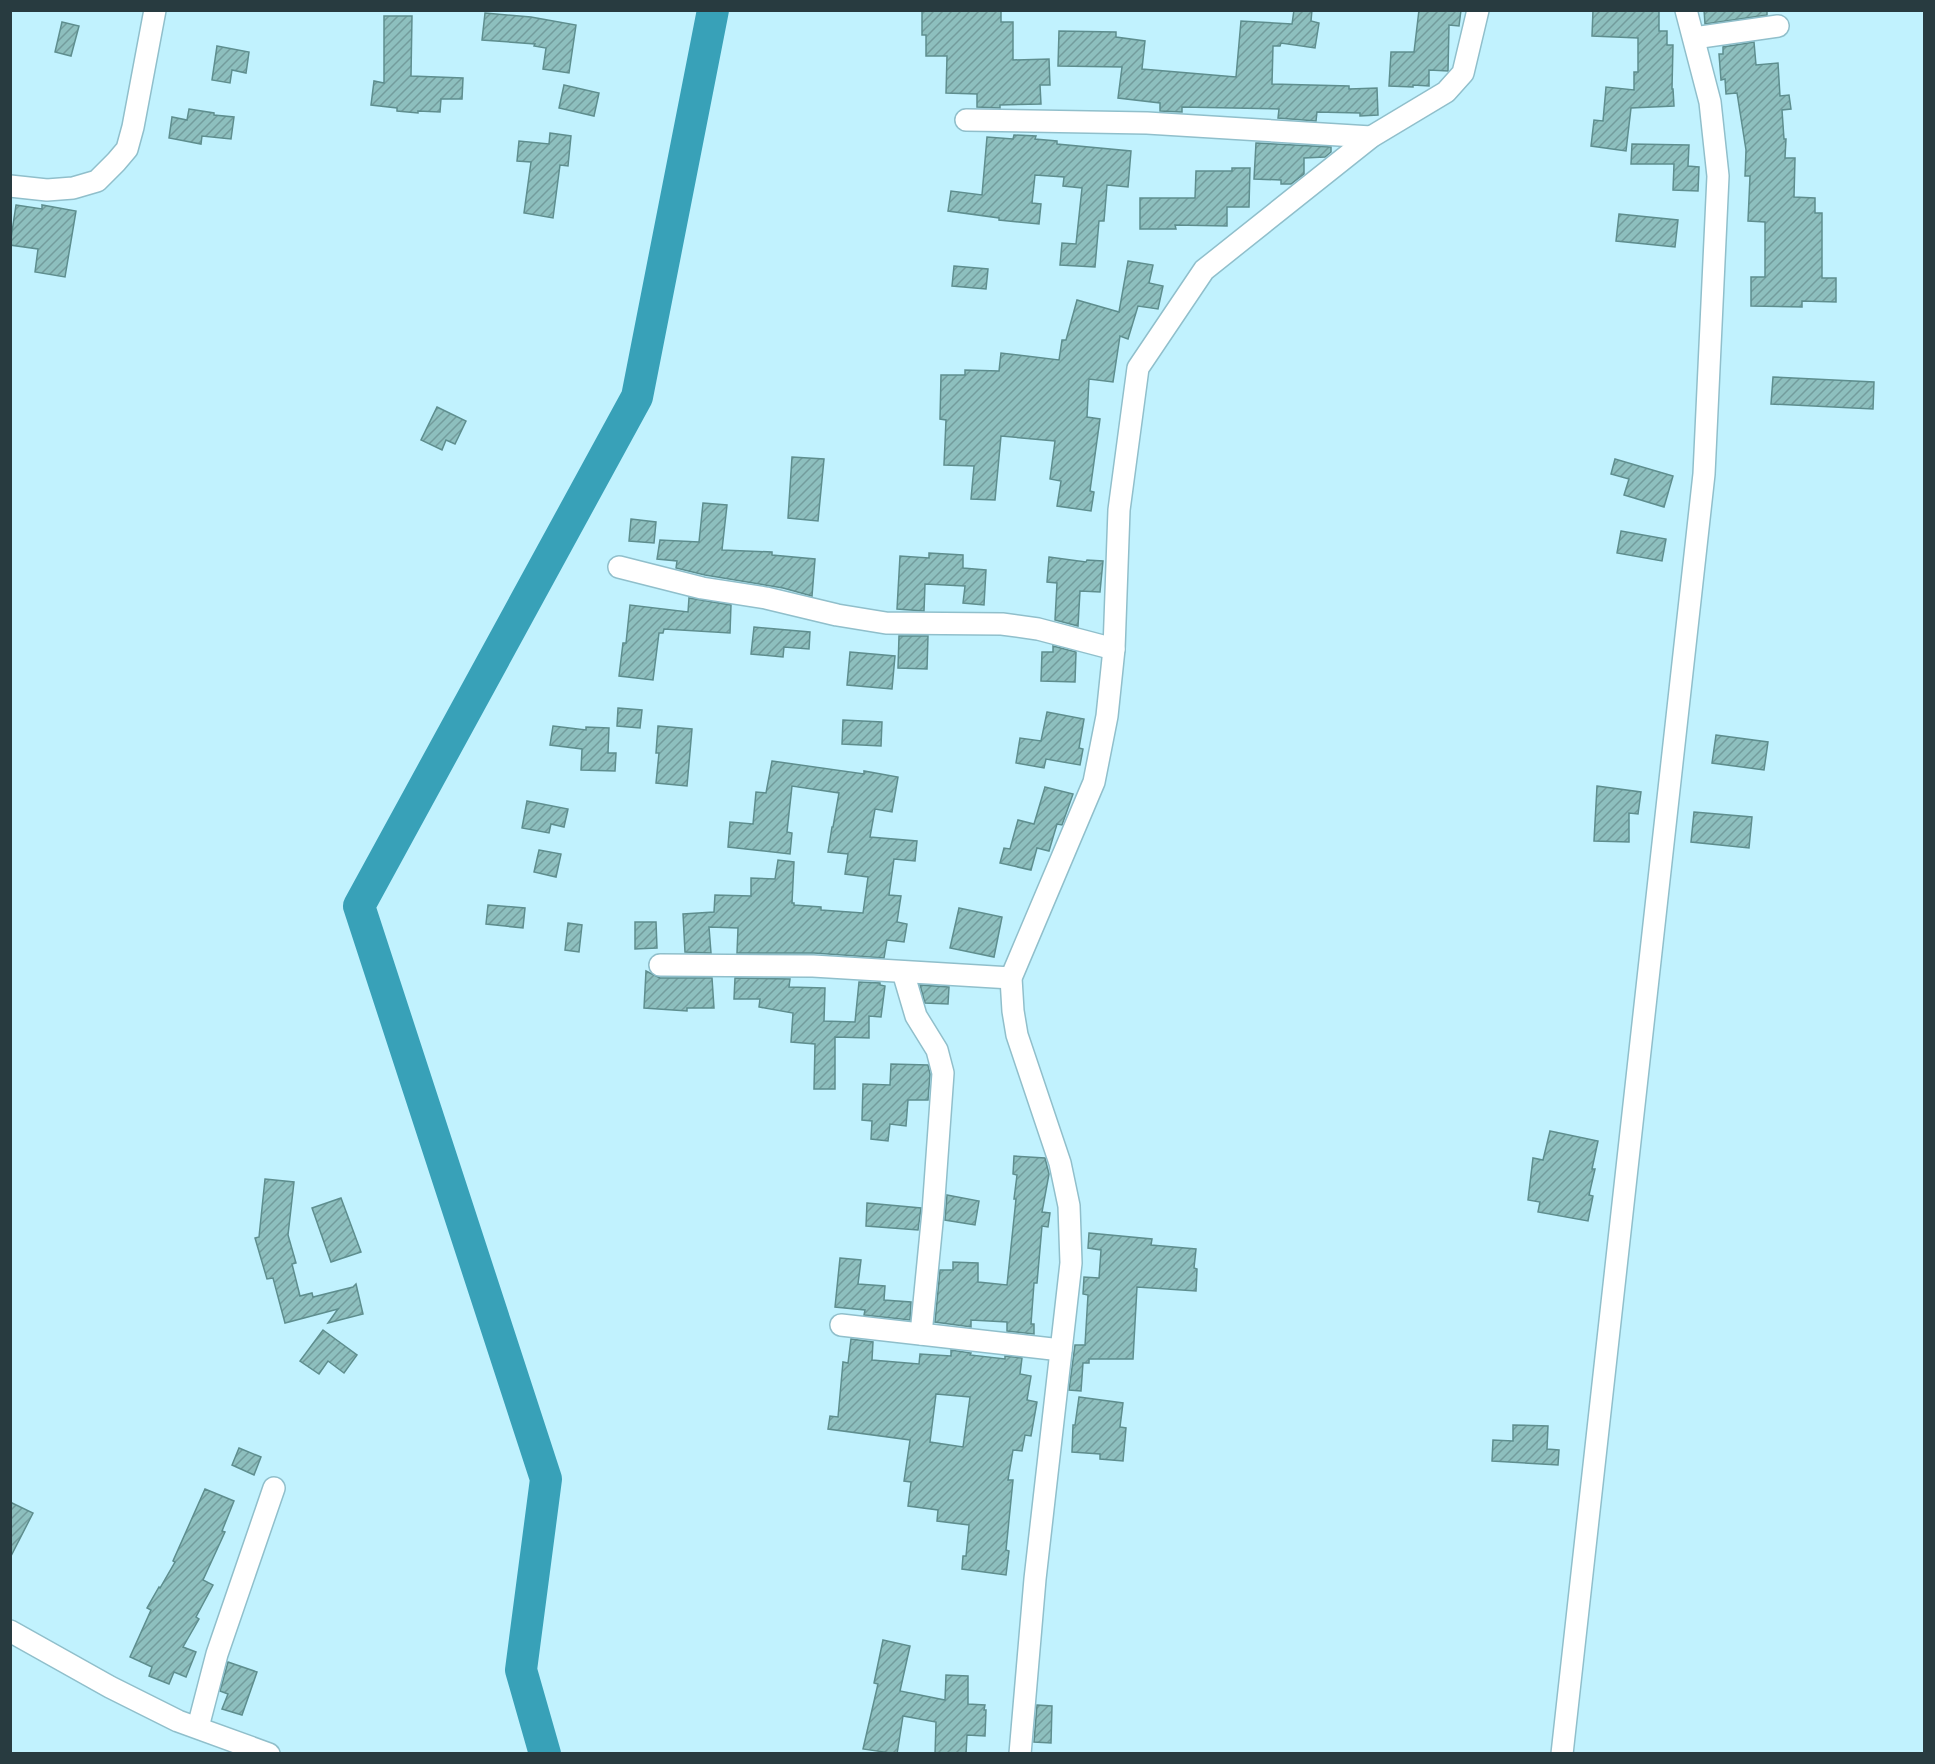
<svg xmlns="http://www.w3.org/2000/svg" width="1935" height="1764" font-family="'Asap Condensed',sans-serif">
  <defs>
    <pattern id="building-hatch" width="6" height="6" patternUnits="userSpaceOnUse" patternTransform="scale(1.5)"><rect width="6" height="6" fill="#8dbfbe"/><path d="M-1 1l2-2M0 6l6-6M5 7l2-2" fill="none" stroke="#739c9c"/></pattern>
  </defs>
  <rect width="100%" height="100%" fill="#c1f2fe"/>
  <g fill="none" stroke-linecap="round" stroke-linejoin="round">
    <polyline stroke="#38a1b8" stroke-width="32" points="545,1754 521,1670 546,1479 359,906 637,397 713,10"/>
  </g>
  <g fill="url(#building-hatch)" stroke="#5e8e8e" stroke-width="1.5" fill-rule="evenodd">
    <polygon points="922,10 1001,10 1001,22 1013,22 1013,60 1049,59 1050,85 1040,85 1041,104 1000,105 1000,108 977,107 977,94 946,93 947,56 926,56 926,35 922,35"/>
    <polygon points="1294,10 1312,10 1311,21 1319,23 1315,48 1281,43 1280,46 1273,46 1272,84 1349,86 1349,89 1377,88 1378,115 1360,116 1360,113 1317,112 1316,121 1278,118 1279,109 1182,107 1182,112 1160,111 1160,103 1118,98 1122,67 1058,66 1059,31 1116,32 1116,37 1145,41 1142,69 1236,77 1241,21 1292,24"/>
    <polygon points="1419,10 1461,10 1459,26 1449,25 1448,71 1429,70 1429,86 1413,85 1413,87 1389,86 1391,52 1414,52"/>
    <polygon points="1593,10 1659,10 1659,31 1667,31 1667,45 1673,45 1672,89 1673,89 1674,106 1631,108 1626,151 1591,146 1594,120 1603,121 1606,87 1634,90 1634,72 1638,72 1638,38 1592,36"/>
    <polygon points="1704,10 1767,10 1767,15 1705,24"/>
    <polygon points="485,13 531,17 576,25 569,73 543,69 546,48 534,46 535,44 482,40"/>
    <polygon points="384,16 412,16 411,76 463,78 462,99 441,99 440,112 418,111 418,113 397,111 397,108 371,105 374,81 384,83"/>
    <polygon points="62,22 79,26 71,56 55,52"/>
    <polygon points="1754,42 1756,65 1778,63 1780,96 1789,95 1791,109 1782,110 1784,139 1786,139 1785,158 1795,158 1794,197 1815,198 1815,213 1822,213 1822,278 1836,278 1836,302 1802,301 1802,307 1751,306 1751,277 1765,277 1765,222 1748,221 1750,176 1745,176 1746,150 1737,93 1726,94 1725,79 1721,80 1719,54 1723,54 1723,47"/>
    <polygon points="217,46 249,52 246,73 232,70 230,83 212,80"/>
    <polygon points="564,85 599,93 594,116 559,108"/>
    <polygon points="189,109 214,113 214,115 234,117 231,139 202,136 201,144 169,138 172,117 187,120"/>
    <polygon points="550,133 571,136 568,166 560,165 553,218 524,213 531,162 517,161 519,141 549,144"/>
    <polygon points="1014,135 1036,136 1035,139 1057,141 1057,144 1131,151 1128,187 1107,185 1104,221 1099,221 1095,267 1060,265 1062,243 1076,244 1082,188 1063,186 1064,177 1035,175 1032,203 1041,204 1039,224 999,220 999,218 948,211 951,191 982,195 987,137 1013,139"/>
    <polygon points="1256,143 1331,147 1331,152 1325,157 1304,158 1304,174 1291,184 1281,184 1281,180 1254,179"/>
    <polygon points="1632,144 1689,145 1688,166 1699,167 1698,191 1673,190 1674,164 1631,164"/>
    <polygon points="1232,168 1250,168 1249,207 1227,207 1227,226 1175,225 1176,229 1140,229 1140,198 1195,198 1196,171 1232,171"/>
    <polygon points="16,205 42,209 42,205 76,211 65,277 35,272 38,249 10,245"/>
    <polygon points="1619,214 1678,220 1675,247 1616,241"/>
    <polygon points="1128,261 1153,265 1149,283 1163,286 1158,309 1138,306 1128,339 1120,336 1113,382 1089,379 1087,417 1100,419 1090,491 1094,492 1091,511 1057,506 1061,481 1050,479 1055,441 1001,436 995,500 971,499 974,466 944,465 946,420 940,419 941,375 965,375 965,370 999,371 1001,353 1059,360 1062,340 1066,340 1077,300 1119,312"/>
    <polygon points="954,266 988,269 986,289 952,286"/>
    <polygon points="1773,377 1874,382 1873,409 1771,404"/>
    <polygon points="437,407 466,421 455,444 446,440 442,450 421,440"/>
    <polygon points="792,457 824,459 818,521 788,518"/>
    <polygon points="1615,459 1673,476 1664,507 1624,495 1629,479 1611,474"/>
    <polygon points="703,503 727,505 722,550 772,552 772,555 815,559 812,596 783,588 705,575 676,568 677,561 657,559 660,540 699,542"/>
    <polygon points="631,519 656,522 654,543 629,541"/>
    <polygon points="1621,531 1666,539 1662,561 1617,553"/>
    <polygon points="929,553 963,555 963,568 986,570 984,605 963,603 965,586 925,584 924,611 897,609 900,556 929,558"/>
    <polygon points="1049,557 1086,562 1087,560 1103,561 1100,592 1080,591 1078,626 1055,620 1057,583 1047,582"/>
    <polygon points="689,598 731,605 730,633 664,629 663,633 659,633 653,680 619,676 623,643 626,643 630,605 688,612"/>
    <polygon points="754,627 810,632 809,649 784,647 783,657 751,654"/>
    <polygon points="899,636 928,636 927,669 898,668"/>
    <polygon points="1053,646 1076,652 1075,682 1041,681 1042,652 1053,652"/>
    <polygon points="850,652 895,656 892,689 847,685"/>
    <polygon points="618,708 642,710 640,728 617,726"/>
    <polygon points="1047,712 1084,719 1079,748 1083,749 1080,765 1046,759 1044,768 1016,763 1020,738 1041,741"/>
    <polygon points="843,720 882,722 881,746 842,744"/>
    <polygon points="553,726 586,730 586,727 609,728 608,753 616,753 615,771 581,770 582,749 550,745"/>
    <polygon points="658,726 692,729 687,786 656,783 659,753 656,753"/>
    <polygon points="1716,735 1768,742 1764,770 1712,763"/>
    <polygon points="772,761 864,774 864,771 898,777 892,812 875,809 870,837 917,841 915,861 894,859 889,895 901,896 897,922 907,924 904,942 887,940 884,958 814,953 737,953 738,928 709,927 711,953 685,952 683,914 714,912 715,895 751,896 751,878 775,879 778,860 794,862 792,903 794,903 794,905 821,907 821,910 863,913 868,877 845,874 848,854 828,852 832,827 833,827 839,793 792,786 787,832 792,833 790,854 728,847 730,822 753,824 756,792 766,793"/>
    <polygon points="1597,786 1641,792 1638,814 1629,813 1629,842 1594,841"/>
    <polygon points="1045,787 1073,794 1062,825 1057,824 1049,851 1037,848 1031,870 1000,863 1004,848 1010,849 1018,820 1034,824"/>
    <polygon points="527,801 568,809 564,827 551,824 549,833 522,828"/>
    <polygon points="1694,812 1752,817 1749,848 1691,842"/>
    <polygon points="539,850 561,854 556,877 534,872"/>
    <polygon points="488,905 525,908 523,928 486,924"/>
    <polygon points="959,908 1002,917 994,957 950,948"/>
    <polygon points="635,922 656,922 657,948 635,949"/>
    <polygon points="568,923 582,925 579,952 565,950"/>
    <polygon points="646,971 660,978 712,978 714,1008 687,1008 687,1011 644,1008"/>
    <polygon points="735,978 790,979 789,987 825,988 824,1021 855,1022 859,982 880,983 880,985 885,986 881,1017 869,1016 869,1038 835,1037 835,1089 814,1089 815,1044 791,1042 793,1013 759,1007 760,999 734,999"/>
    <polygon points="920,985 949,987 948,1004 925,1003"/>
    <polygon points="891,1064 928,1065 930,1074 928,1100 908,1100 906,1126 890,1124 888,1141 871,1139 872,1121 862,1120 863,1084 890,1085"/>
    <polygon points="1550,1131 1598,1141 1592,1169 1595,1169 1589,1195 1593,1196 1588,1221 1538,1212 1540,1202 1528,1200 1533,1158 1543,1160"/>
    <polygon points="1014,1156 1045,1158 1049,1174 1042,1212 1050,1213 1048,1227 1042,1226 1037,1283 1034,1283 1031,1324 1034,1324 1034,1334 1007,1331 1007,1322 971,1320 971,1327 935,1322 940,1270 953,1270 953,1262 978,1263 978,1282 1007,1285 1016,1199 1014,1199 1017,1175 1013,1174"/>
    <polygon points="265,1179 294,1182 288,1235 296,1263 292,1264 300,1296 312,1293 313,1297 353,1287 356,1284 363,1314 328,1323 338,1309 285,1323 273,1278 267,1279 255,1238 259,1237"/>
    <polygon points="947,1195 979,1201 975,1225 945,1220"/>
    <polygon points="341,1198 361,1252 331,1262 312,1208"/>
    <polygon points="867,1203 921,1208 918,1230 866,1226"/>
    <polygon points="1089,1233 1152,1239 1151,1245 1196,1249 1194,1268 1197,1269 1196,1291 1137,1287 1133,1359 1089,1359 1089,1363 1083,1363 1081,1391 1069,1390 1075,1345 1085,1345 1088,1295 1083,1294 1084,1277 1099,1278 1101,1250 1088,1248"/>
    <polygon points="840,1258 861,1260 858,1284 885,1286 884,1300 911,1302 910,1320 864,1315 865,1310 835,1307"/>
    <polygon points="323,1330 357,1355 344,1373 328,1361 319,1374 300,1361"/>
    <path d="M851 1339 873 1342 872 1360 919 1364 920 1354 951 1356V1350L971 1353 970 1355 1005 1359V1356L1022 1358 1020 1374 1031 1376 1027 1400 1037 1402 1031 1436 1025 1435 1022 1451 1013 1450 1008 1480H1013L1006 1550 1009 1551 1006 1575 962 1569 963 1556H966L969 1525 937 1521 938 1510 908 1506 911 1482 904 1481 910 1440 828 1429 830 1416 838 1417 843 1362 848 1363ZM936 1394 970 1397 963 1447 930 1442Z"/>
    <polygon points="1079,1397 1123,1403 1120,1427 1126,1428 1123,1461 1100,1459 1100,1454 1072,1452 1073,1425 1075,1425"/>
    <polygon points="1513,1425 1548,1426 1547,1449 1559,1450 1558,1465 1492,1461 1493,1440 1513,1441"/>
    <polygon points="239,1448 261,1457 254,1475 232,1465"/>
    <polygon points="205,1489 234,1501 222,1531 225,1532 203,1580 213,1585 196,1617 199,1619 183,1647 196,1652 186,1677 174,1672 169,1684 149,1676 152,1667 130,1657 151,1610 147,1608 159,1587 160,1588 175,1562 173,1561"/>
    <polygon points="10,1502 33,1513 10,1558"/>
    <polygon points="883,1640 910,1646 900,1691 945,1700 946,1675 968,1676 968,1704 985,1705 984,1710 986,1710 985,1736 967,1735 966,1754 935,1754 936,1722 903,1716 897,1754 863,1749 878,1684 874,1683"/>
    <polygon points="228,1662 257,1672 242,1715 222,1709 228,1694 220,1691"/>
    <polygon points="1037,1705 1052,1706 1051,1743 1034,1742"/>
  </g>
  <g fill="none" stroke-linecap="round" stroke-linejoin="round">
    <g stroke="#90bfcb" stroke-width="24">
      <g id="minor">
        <polyline points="1694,38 1778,26"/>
        <polyline points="966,120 1147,123 1371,137"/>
        <polyline points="10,186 47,190 73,188 97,181 116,162 127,149 133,127 155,10"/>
        <polyline points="619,567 702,588 766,598 837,615 886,623 1002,624 1038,629 1114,649"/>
        <polyline points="660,965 813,966 1011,978"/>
        <polyline points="903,972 916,1016 937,1050 943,1073 933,1212 921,1334"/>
        <polyline points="841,1325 1061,1350"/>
        <polyline points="10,1631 110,1687 178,1721 269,1754"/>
        <polyline points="198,1727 217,1654 274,1488"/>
        <polyline points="1020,1754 1035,1579 1071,1263 1069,1206 1060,1163 1017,1035 1013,1011 1011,978 1094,782 1107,716 1114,649 1119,510 1138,368 1204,270 1371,137 1446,92 1463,73 1478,10"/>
        <polyline points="1562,1754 1704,474 1718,176 1710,102 1686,10"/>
      </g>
    </g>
    <use href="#minor" stroke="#fff" stroke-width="21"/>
  </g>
  <rect width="1935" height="1764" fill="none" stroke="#283b40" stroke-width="24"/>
</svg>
